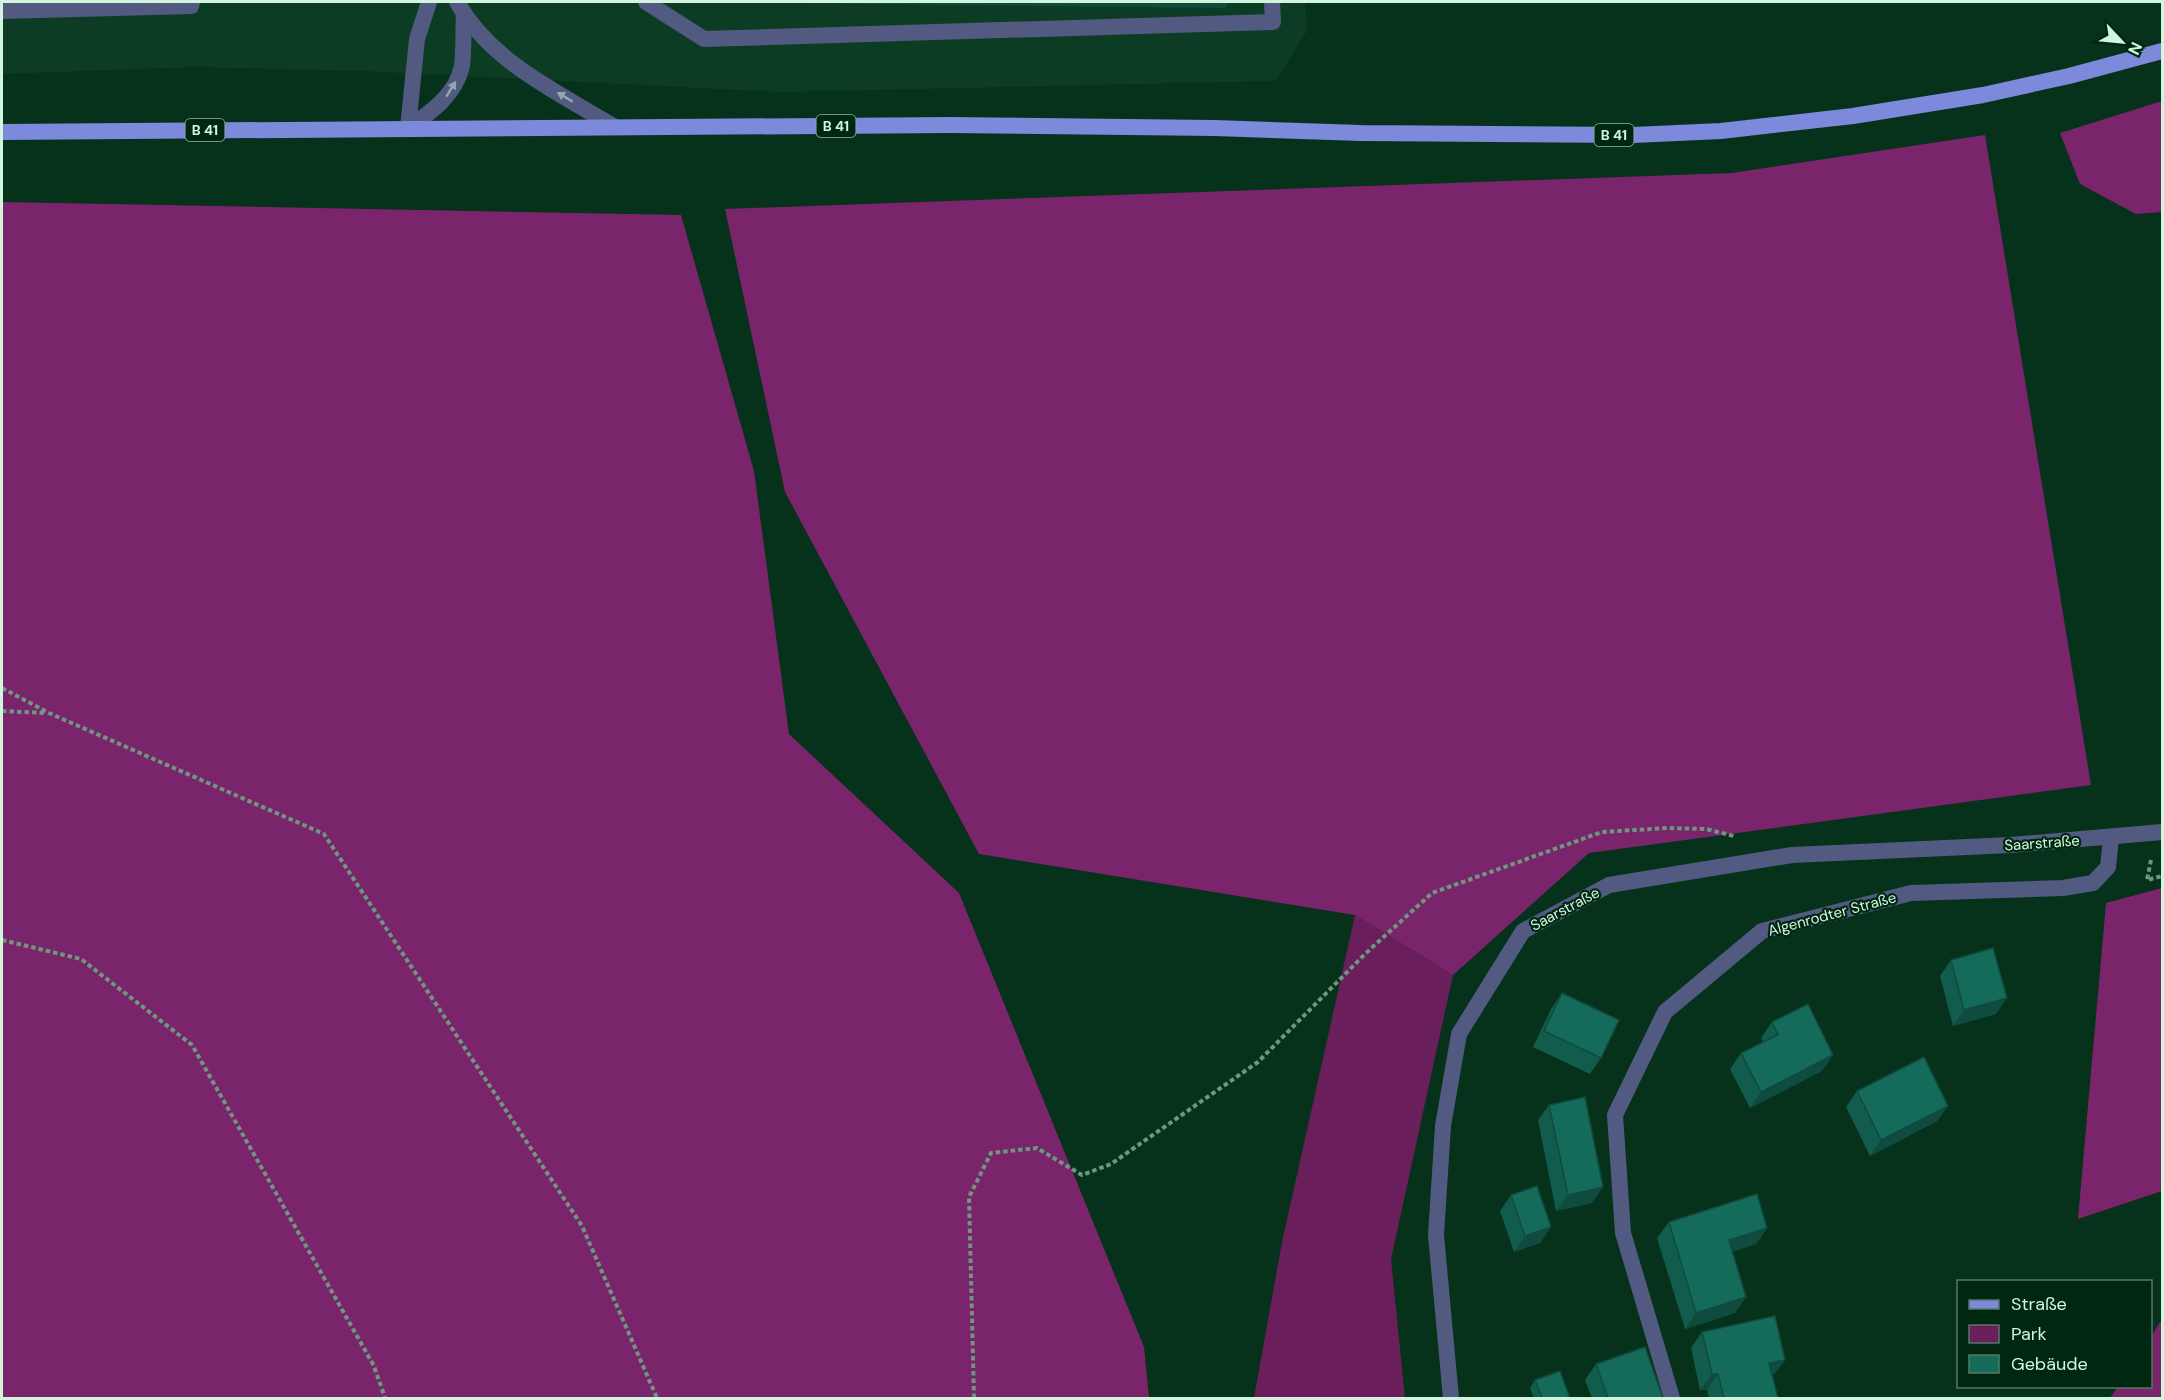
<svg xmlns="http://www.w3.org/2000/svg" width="2164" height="1400" font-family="'DM Sans',sans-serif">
  <rect width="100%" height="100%" fill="#06311b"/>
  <polygon fill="#0c3c23" points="2,2 1305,2 1307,31 1276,81 781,92 363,71 195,67 2,74"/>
  <polygon fill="#6a1f5c" points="1355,915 1453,975 1391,1259 1405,1398 1254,1398 1282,1242"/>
  <g fill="#7a256b">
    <polygon points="2162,101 2162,212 2136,214 2080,184 2060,133"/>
    <polygon points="1985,135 2091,785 1589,853 1453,975 1355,915 979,854 785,492 725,209 1732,173"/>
    <polygon points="2,202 681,215 754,471 789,734 959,893 1144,1347 1149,1398 2,1398"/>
    <polygon points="2162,888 2162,1191 2078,1219 2106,903"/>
    <polygon points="2162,1319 2162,1398 2110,1398 2118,1387 2150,1386 2151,1337"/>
  </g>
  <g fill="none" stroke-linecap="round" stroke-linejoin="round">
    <g stroke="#6f967f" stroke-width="4" stroke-dasharray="4.5 3" stroke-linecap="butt">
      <polyline points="2,688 49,713 324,834 582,1226 657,1398"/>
      <polyline points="2,711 46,713"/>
      <polyline points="2151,860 2147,880 2162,876"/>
      <polyline points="2,940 81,959 192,1045 374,1366 385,1398"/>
      <polyline points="974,1398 969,1197 991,1153 1037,1148 1082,1175 1111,1164 1258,1062 1366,953 1432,893 1602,832 1667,828 1706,829 1734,836"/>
    </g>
    <g stroke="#535a82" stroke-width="16">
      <polyline points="646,2 704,39 1273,22 1272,2"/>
      <polyline points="2,11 191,6 192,2"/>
    </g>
    <g stroke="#535a82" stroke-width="16">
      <path d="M457 2C491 62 557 92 615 127"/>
      <path d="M408 128C430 113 456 95 462 66 464 51 463 30 464 14"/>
      <polyline points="408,128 417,39 429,2"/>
      <polyline points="1672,1398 1623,1233 1615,1115 1665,1012 1762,931 1911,893 2063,888 2093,883 2108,867 2111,838"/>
    </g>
    <polyline stroke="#535a82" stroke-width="16" points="1451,1398 1436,1235 1443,1126 1459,1034 1523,931 1609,885 1792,855 2011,845 2162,832"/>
    <polyline stroke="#7d89db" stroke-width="16" points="2,132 950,125 1215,128 1361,133 1633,135 1721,131 1853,116 1983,95 2069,76 2162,51"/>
  </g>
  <g fill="#125c4d">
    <polygon points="1951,960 1996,1014 1953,1026 1940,976"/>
    <polygon points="1562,993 1601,1058 1590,1074 1533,1047 1551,1009"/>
    <polygon points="1772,1022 1822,1071 1750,1108 1730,1069 1741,1053 1763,1042 1761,1038"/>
    <polygon points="1857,1091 1948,1106 1937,1121 1870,1156 1846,1107"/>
    <polygon points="1549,1105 1592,1203 1556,1211 1538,1120"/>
    <polygon points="1511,1195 1551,1227 1540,1243 1514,1252 1500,1211"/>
    <polygon points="1669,1222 1767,1228 1756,1244 1732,1252 1735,1313 1685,1329 1657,1238"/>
    <polygon points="1702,1332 1785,1360 1772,1376 1778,1398 1709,1398 1707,1390 1700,1390 1691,1348"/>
    <polygon points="1596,1364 1663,1398 1592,1398 1585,1380"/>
    <polygon points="1535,1380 1570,1398 1534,1398 1530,1388"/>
  </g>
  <g fill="#0f4b3f">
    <polygon points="691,2 1230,2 1225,8"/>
    <polygon points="2007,998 1996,1014 1953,1026 1964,1010"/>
    <polygon points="1833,1055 1822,1071 1750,1108 1761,1092"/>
    <polygon points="1948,1106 1937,1121 1870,1156 1881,1140"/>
    <polygon points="1603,1187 1592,1203 1556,1211 1568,1195"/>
    <polygon points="1551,1227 1540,1243 1514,1252 1525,1236"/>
    <polygon points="1767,1228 1756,1244 1718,1256 1729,1240"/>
    <polygon points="1746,1297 1735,1313 1685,1329 1696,1313"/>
    <polygon points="1785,1360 1773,1376 1758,1379 1769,1363"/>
    <polygon points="1712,1374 1718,1374 1707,1390 1700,1390"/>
  </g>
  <g fill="#156b5a" stroke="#0f4b3f" stroke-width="1.5">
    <polygon points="1993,948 2007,998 1964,1010 1951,960"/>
    <polygon points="1562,993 1619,1020 1601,1058 1544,1031"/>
    <polygon points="1808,1004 1833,1055 1761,1092 1741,1053 1778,1035 1772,1022"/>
    <polygon points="1924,1057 1948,1106 1881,1140 1857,1091"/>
    <polygon points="1585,1097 1603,1187 1568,1195 1549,1105"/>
    <polygon points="1537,1186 1551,1227 1525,1236 1511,1195"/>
    <polygon points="1757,1194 1767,1228 1729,1240 1746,1297 1696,1313 1669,1222"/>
    <polygon points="1775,1316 1785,1360 1769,1363 1778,1398 1724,1398 1718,1374 1712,1374 1702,1332"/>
    <polygon points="1645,1347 1663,1398 1608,1398 1596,1364"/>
    <polygon points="1560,1371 1570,1398 1542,1398 1535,1380"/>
  </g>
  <defs><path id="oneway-solid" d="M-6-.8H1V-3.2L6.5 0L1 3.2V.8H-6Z" transform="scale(1.5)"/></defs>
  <g fill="#92a8b0">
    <use href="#oneway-solid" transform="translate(451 89) rotate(-59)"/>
    <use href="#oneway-solid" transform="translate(565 97) rotate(-149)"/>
  </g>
  <g text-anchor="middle" stroke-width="4.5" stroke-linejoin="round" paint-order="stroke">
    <g fill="#002712" stroke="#92b8a0" stroke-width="1.5">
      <rect x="816.5" y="115" width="39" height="22" rx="4.5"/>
      <rect x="185.5" y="119" width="39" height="22" rx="4.5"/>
      <rect x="1594.5" y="124" width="39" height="22" rx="4.5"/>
    </g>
    <g font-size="14" font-weight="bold" fill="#d1f6dd">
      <text x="836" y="131">B 41</text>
      <text x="205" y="135">B 41</text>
      <text x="1614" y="140">B 41</text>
    </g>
    <g font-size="15" fill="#d1f6dd" stroke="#002712">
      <text transform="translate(2042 843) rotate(-4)" y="5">Saarstraße</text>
      <text transform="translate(1565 909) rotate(-28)" y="5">Saarstraße</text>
      <text transform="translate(1832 914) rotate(-15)" y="5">Algenrodter Straße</text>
    </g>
  </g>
  <rect width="2164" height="1400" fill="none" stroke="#d1f6dd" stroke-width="6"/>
  <rect x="1957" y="1280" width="195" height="108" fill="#002712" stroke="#547a63" stroke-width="1.5"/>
  <rect x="1969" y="1300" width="30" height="9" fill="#7d89db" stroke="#547a63" stroke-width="1.5"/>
  <text x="2011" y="1310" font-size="18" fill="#d1f6dd">Straße</text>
  <rect x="1969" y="1325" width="30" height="18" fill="#6a1f5c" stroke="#547a63" stroke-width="1.5"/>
  <text x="2011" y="1340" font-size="18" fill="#d1f6dd">Park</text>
  <rect x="1969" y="1355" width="30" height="18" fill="#156b5a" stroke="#547a63" stroke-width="1.5"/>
  <text x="2011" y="1370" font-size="18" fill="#d1f6dd">Gebäude</text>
  <g transform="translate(2122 42) rotate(116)" stroke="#002712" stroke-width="4.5" paint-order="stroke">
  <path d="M0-4.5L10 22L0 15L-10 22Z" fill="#d1f6dd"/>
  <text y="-9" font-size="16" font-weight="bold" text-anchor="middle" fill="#d1f6dd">N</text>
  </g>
</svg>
